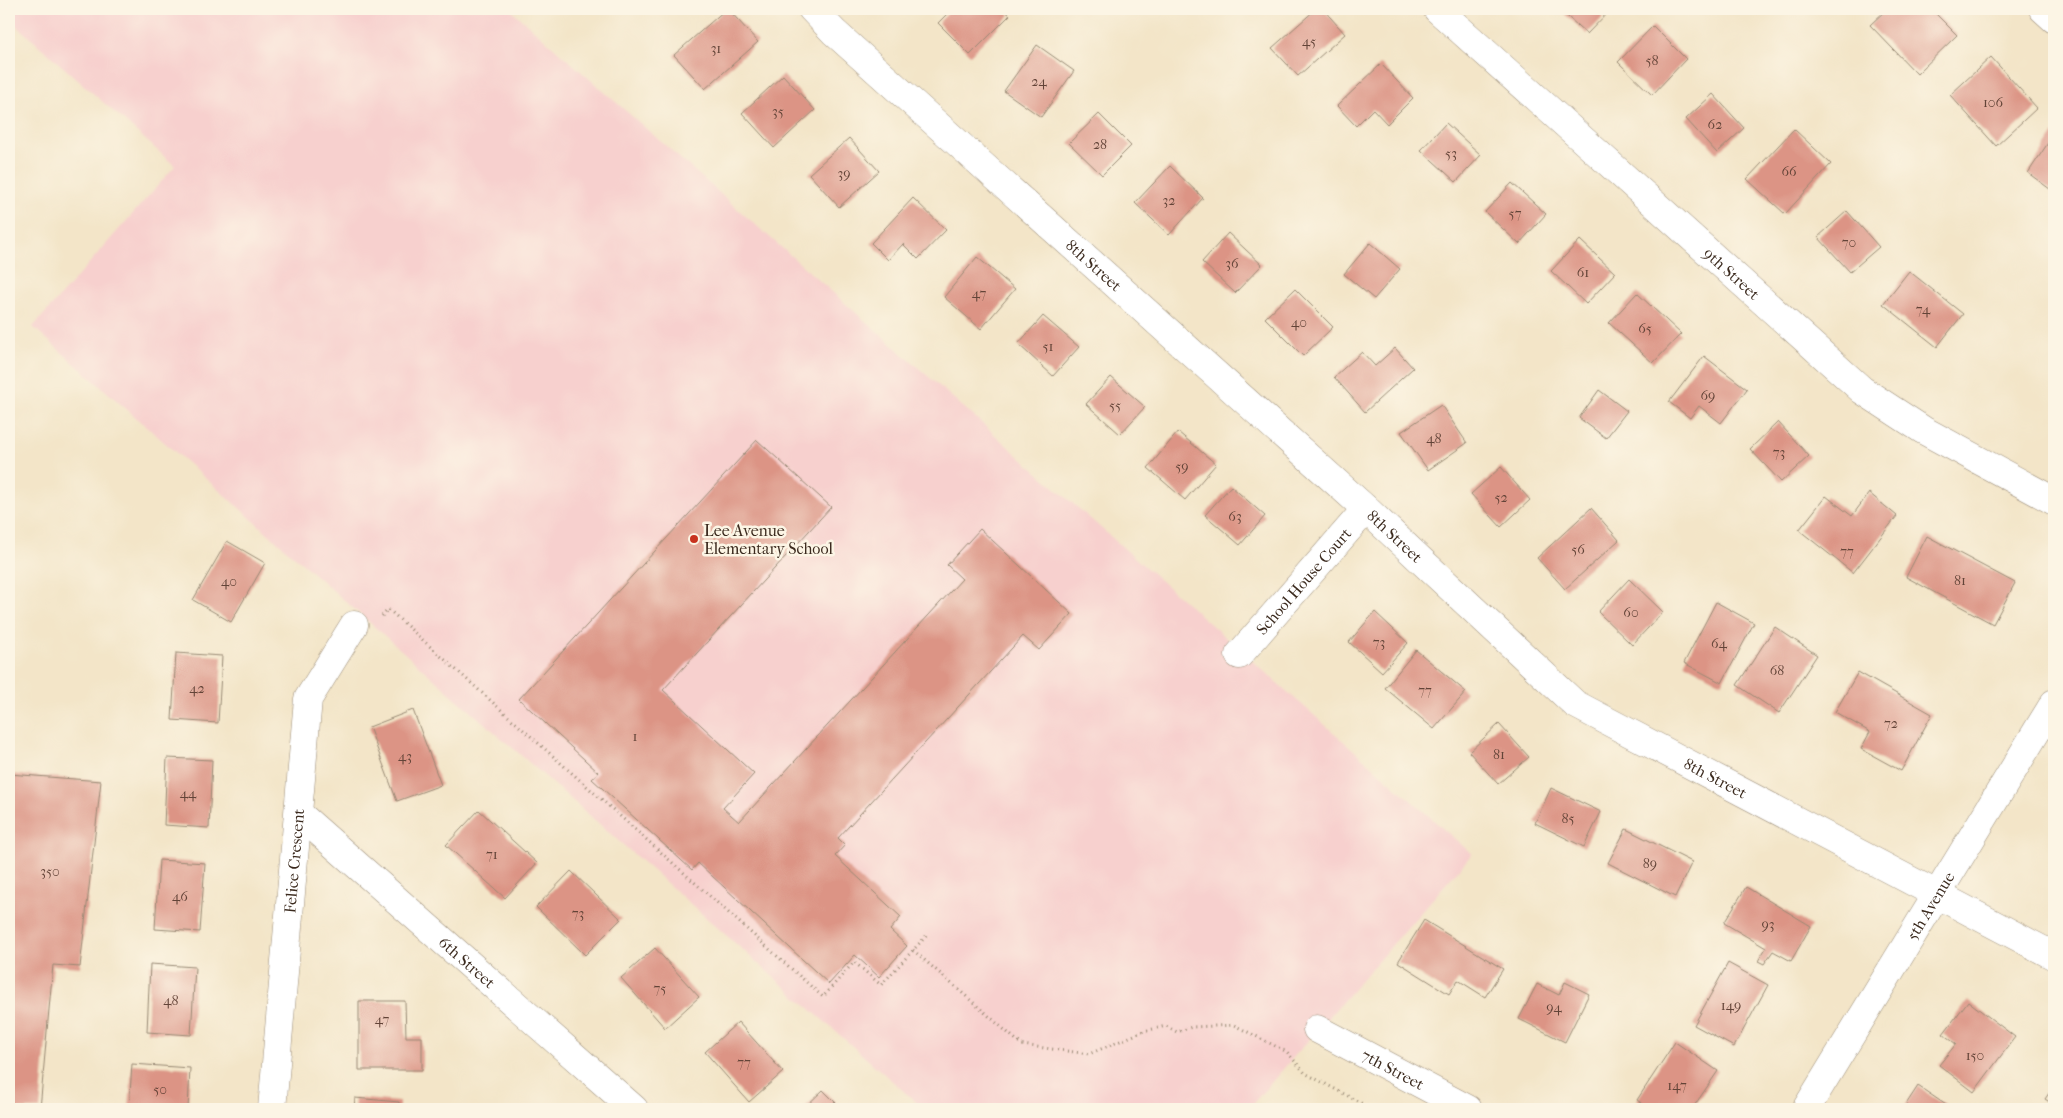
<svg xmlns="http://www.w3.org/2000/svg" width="2063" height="1118" font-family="'IM FELL French Canon',serif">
  <rect width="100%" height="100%" fill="#fcf5e5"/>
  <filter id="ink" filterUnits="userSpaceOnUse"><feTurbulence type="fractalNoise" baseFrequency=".02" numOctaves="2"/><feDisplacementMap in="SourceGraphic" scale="10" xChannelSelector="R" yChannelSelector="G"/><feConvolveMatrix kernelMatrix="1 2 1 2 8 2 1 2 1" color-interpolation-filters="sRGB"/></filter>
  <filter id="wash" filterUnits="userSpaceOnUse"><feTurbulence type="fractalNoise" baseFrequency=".0096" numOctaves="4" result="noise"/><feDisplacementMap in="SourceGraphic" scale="20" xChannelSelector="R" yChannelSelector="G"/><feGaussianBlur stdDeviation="1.12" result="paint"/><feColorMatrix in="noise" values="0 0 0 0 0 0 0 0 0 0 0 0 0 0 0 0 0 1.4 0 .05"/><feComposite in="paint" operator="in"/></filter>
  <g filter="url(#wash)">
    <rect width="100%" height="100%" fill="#f3e5c8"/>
    <polygon fill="#f7d0ce" points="9,9 510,9 1472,854 1248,1109 924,1109 33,327 175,166 9,19"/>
    <g id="blocks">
      <g fill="#dc9485">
        <polygon points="726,9 728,9 758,42 705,89 674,55"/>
        <polygon points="952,9 1003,9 1010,15 970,55 938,23"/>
        <polygon points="1316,9 1323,9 1345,34 1298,76 1272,48"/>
        <polygon points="1559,9 1611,9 1587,34"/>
        <polygon points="1887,9 1931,9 1957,35 1917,74 1870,25"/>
        <polygon points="1653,26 1686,59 1652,95 1618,62"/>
        <polygon points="1037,45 1074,71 1041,117 1004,91"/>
        <polygon points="1991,57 2037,108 1996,146 1950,95"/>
        <polygon points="1381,64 1413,98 1387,124 1373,109 1356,126 1337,106"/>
        <polygon points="783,75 815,110 774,148 742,113"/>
        <polygon points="1713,94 1744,128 1717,153 1686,119"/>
        <polygon points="1099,114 1131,146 1102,175 1069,143"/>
        <polygon points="1446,123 1481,155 1456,182 1421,150"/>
        <polygon points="1794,129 1831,164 1785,214 1747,179"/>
        <polygon points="2054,134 2054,192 2028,173"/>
        <polygon points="849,138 879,171 839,207 809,174"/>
        <polygon points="1170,166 1203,198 1169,235 1135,203"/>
        <polygon points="1512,183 1546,214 1519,244 1485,212"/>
        <polygon points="913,198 946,230 918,259 903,244 888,260 871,243"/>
        <polygon points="1847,211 1879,247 1850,272 1818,237"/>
        <polygon points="1228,233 1262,265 1235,293 1202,262"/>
        <polygon points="1580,240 1615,273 1586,304 1551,271"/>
        <polygon points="1370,243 1400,269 1374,299 1344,274"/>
        <polygon points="977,257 1015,289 981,329 944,297"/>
        <polygon points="1909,271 1963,314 1937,347 1883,304"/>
        <polygon points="1295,289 1333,327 1303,356 1265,318"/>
        <polygon points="1637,293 1681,334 1653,363 1609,323"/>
        <polygon points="1043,316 1079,347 1053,376 1018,344"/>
        <polygon points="1395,348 1413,368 1365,412 1334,377 1362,352 1375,366"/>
        <polygon points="1704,356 1747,389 1721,423 1699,406 1690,418 1669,402"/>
        <polygon points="1111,377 1145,407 1120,434 1086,404"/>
        <polygon points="1599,390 1627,411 1606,438 1579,418"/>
        <polygon points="1441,405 1467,443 1428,470 1401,432"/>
        <polygon points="1778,422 1809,456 1781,482 1750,449"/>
        <polygon points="1178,432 1216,464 1185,500 1148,468"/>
        <polygon points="757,440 831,507 663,690 754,774 723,808 739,822 962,579 947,565 980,529 1072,614 1039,650 1023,636 838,838 845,845 835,856 901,917 890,930 907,946 879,977 855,955 829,984 698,863 692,870 592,779 598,772 519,699"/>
        <polygon points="1501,467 1530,500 1501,527 1471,494"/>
        <polygon points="1231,486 1265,516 1240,545 1205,515"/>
        <polygon points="1869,493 1897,516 1853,573 1799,530 1826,496 1852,516"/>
        <polygon points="1591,508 1619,540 1565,589 1537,558"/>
        <polygon points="1927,536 2015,583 1993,624 1906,577"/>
        <polygon points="227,541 265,563 231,622 193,600"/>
        <polygon points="1629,579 1663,612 1632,645 1598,612"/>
        <polygon points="1716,602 1754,623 1722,683 1684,663"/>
        <polygon points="1375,612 1408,643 1382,672 1349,642"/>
        <polygon points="1775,627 1817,655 1779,713 1737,685"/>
        <polygon points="1416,650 1466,692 1434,729 1385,688"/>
        <polygon points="176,653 222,656 218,723 172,720"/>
        <polygon points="1858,672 1932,714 1901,771 1861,749 1870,732 1835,712"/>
        <polygon points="413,710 441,785 397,801 369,727"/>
        <polygon points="1499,724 1529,757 1498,784 1469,752"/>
        <polygon points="167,758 212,760 209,828 164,825"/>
        <polygon points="9,774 101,781 80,967 53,965 40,1109 9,1109"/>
        <polygon points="1551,788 1601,812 1584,847 1535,823"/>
        <polygon points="479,810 537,863 505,898 446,845"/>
        <polygon points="1626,829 1692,862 1675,897 1608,863"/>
        <polygon points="159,860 205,863 200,932 155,929"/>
        <polygon points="571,871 621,919 585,955 536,907"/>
        <polygon points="1746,887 1811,926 1791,961 1773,951 1764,964 1758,961 1766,948 1724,923"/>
        <polygon points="1424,920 1503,969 1485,997 1458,980 1449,994 1398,962"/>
        <polygon points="655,948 699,997 665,1028 621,978"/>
        <polygon points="1728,963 1768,985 1734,1047 1694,1025"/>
        <polygon points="150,964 195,967 191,1035 147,1032"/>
        <polygon points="1565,982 1589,994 1565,1042 1519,1019 1537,984 1559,995"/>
        <polygon points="359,1001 405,1001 406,1037 422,1037 422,1070 359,1070"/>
        <polygon points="1968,1001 2015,1037 1974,1092 1939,1065 1956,1044 1943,1034"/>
        <polygon points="738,1022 783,1072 749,1102 705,1052"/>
        <polygon points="1675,1042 1718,1071 1692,1109 1650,1109 1637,1100"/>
        <polygon points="132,1064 190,1068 188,1109 129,1109"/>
        <polygon points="1918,1086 1952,1109 1903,1109"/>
        <polygon points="2054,1086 2054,1105 2045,1099"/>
        <polygon points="823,1090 842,1109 803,1109"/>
        <polygon points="355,1098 399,1102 399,1109 354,1109"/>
      </g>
    </g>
  </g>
  <g filter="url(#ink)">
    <use href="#blocks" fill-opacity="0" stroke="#978873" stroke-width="1"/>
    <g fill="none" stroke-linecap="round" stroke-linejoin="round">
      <g stroke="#978873" stroke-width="29">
        <g id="minor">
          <path id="s1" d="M812 9 834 32 1366 509 1575 704 2054 956"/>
          <path id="s2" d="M1437 9 1862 390 1923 430 2054 501"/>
          <polyline points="2043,9 2054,19"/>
          <path id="s3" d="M1239 655 1366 509"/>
          <path id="s4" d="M299 814 634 1109"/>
          <path id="s5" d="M1317 1029 1468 1109"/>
          <path id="s6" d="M272 1109 308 699 354 625"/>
          <path id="s7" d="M1806 1109 2054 703"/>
        </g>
      </g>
      <g stroke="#978873" stroke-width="3" stroke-dasharray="1 4" stroke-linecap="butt">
        <polyline points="382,616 388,609 823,997 854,962 881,985 928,934"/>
        <polyline points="913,950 1022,1045 1089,1054 1144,1031 1166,1026 1177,1032 1192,1027 1234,1025 1287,1052 1305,1073 1372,1109"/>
      </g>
      <use href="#minor" stroke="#fff" stroke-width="28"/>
    </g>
  </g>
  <circle fill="#c8321e" stroke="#fcf5e5" stroke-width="2" cx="694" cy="539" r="5"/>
  <g text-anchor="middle" stroke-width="5" stroke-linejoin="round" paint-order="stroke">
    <g font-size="14" fill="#634438">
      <text x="1309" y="46">45</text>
      <text x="716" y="53">31</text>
      <text x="1652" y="65">58</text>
      <text x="1039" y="86">24</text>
      <text x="1993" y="107">106</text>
      <text x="778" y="116">35</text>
      <text x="1715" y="129">62</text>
      <text x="1100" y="149">28</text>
      <text x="1451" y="158">53</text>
      <text x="1789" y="176">66</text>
      <text x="844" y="178">39</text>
      <text x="1169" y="205">32</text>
      <text x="1515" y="218">57</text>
      <text x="1849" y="247">70</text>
      <text x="1232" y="268">36</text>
      <text x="1583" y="277">61</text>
      <text x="979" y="298">47</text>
      <text x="1923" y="314">74</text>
      <text x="1299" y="327">40</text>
      <text x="1645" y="333">65</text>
      <text x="1048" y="351">51</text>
      <text x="1708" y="400">69</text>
      <text x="1115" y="410">55</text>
      <text x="1434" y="443">48</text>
      <text x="1779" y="457">73</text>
      <text x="1182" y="471">59</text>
      <text x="1501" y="502">52</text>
      <text x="1235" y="521">63</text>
      <text x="1578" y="554">56</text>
      <text x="1847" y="556">77</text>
      <text x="1960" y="585">81</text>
      <text x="229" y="586">40</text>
      <text x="1631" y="617">60</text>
      <text x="1379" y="647">73</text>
      <text x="1719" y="648">64</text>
      <text x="1777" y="675">68</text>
      <text x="197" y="693">42</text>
      <text x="1425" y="695">77</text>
      <text x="1891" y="728">72</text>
      <text x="635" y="741">1</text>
      <text x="1499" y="759">81</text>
      <text x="405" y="761">43</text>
      <text x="188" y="798">44</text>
      <text x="1568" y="823">85</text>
      <text x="492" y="859">71</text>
      <text x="1650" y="868">89</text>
      <text x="50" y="876">350</text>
      <text x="180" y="901">46</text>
      <text x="578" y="918">73</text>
      <text x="1768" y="929">93</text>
      <text x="660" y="993">75</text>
      <text x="171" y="1005">48</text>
      <text x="1731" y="1010">149</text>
      <text x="1554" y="1012">94</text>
      <text x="382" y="1024">47</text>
      <text x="1975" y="1060">150</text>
      <text x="744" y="1067">77</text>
      <text x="1677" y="1090">147</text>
      <text x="160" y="1094">50</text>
    </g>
    <g font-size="16" fill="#3b2a1e" stroke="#fcf5e5">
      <text dy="6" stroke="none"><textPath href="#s1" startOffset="381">8th Street</textPath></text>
      <text dy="6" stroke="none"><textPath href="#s2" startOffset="396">9th Street</textPath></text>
      <text dy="6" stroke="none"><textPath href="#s1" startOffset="786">8th Street</textPath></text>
      <text dy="6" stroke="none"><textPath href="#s3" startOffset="98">School House Court</textPath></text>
      <text dy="6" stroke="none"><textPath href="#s1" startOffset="1191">8th Street</textPath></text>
      <text dy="6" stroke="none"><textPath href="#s6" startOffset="249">Felice Crescent</textPath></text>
      <text dy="6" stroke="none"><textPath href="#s7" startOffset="238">5th Avenue</textPath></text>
      <text dy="6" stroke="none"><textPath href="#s4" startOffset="224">6th Street</textPath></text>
      <text dy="6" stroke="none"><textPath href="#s5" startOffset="86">7th Street</textPath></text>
    </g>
    <g font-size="16" fill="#3b2a1e" stroke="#fcf5e5" text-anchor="start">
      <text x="704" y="536">Lee Avenue<tspan x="704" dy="18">Elementary School</tspan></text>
    </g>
  </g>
  <rect width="2063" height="1118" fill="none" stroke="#fcf5e5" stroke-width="30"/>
</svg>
